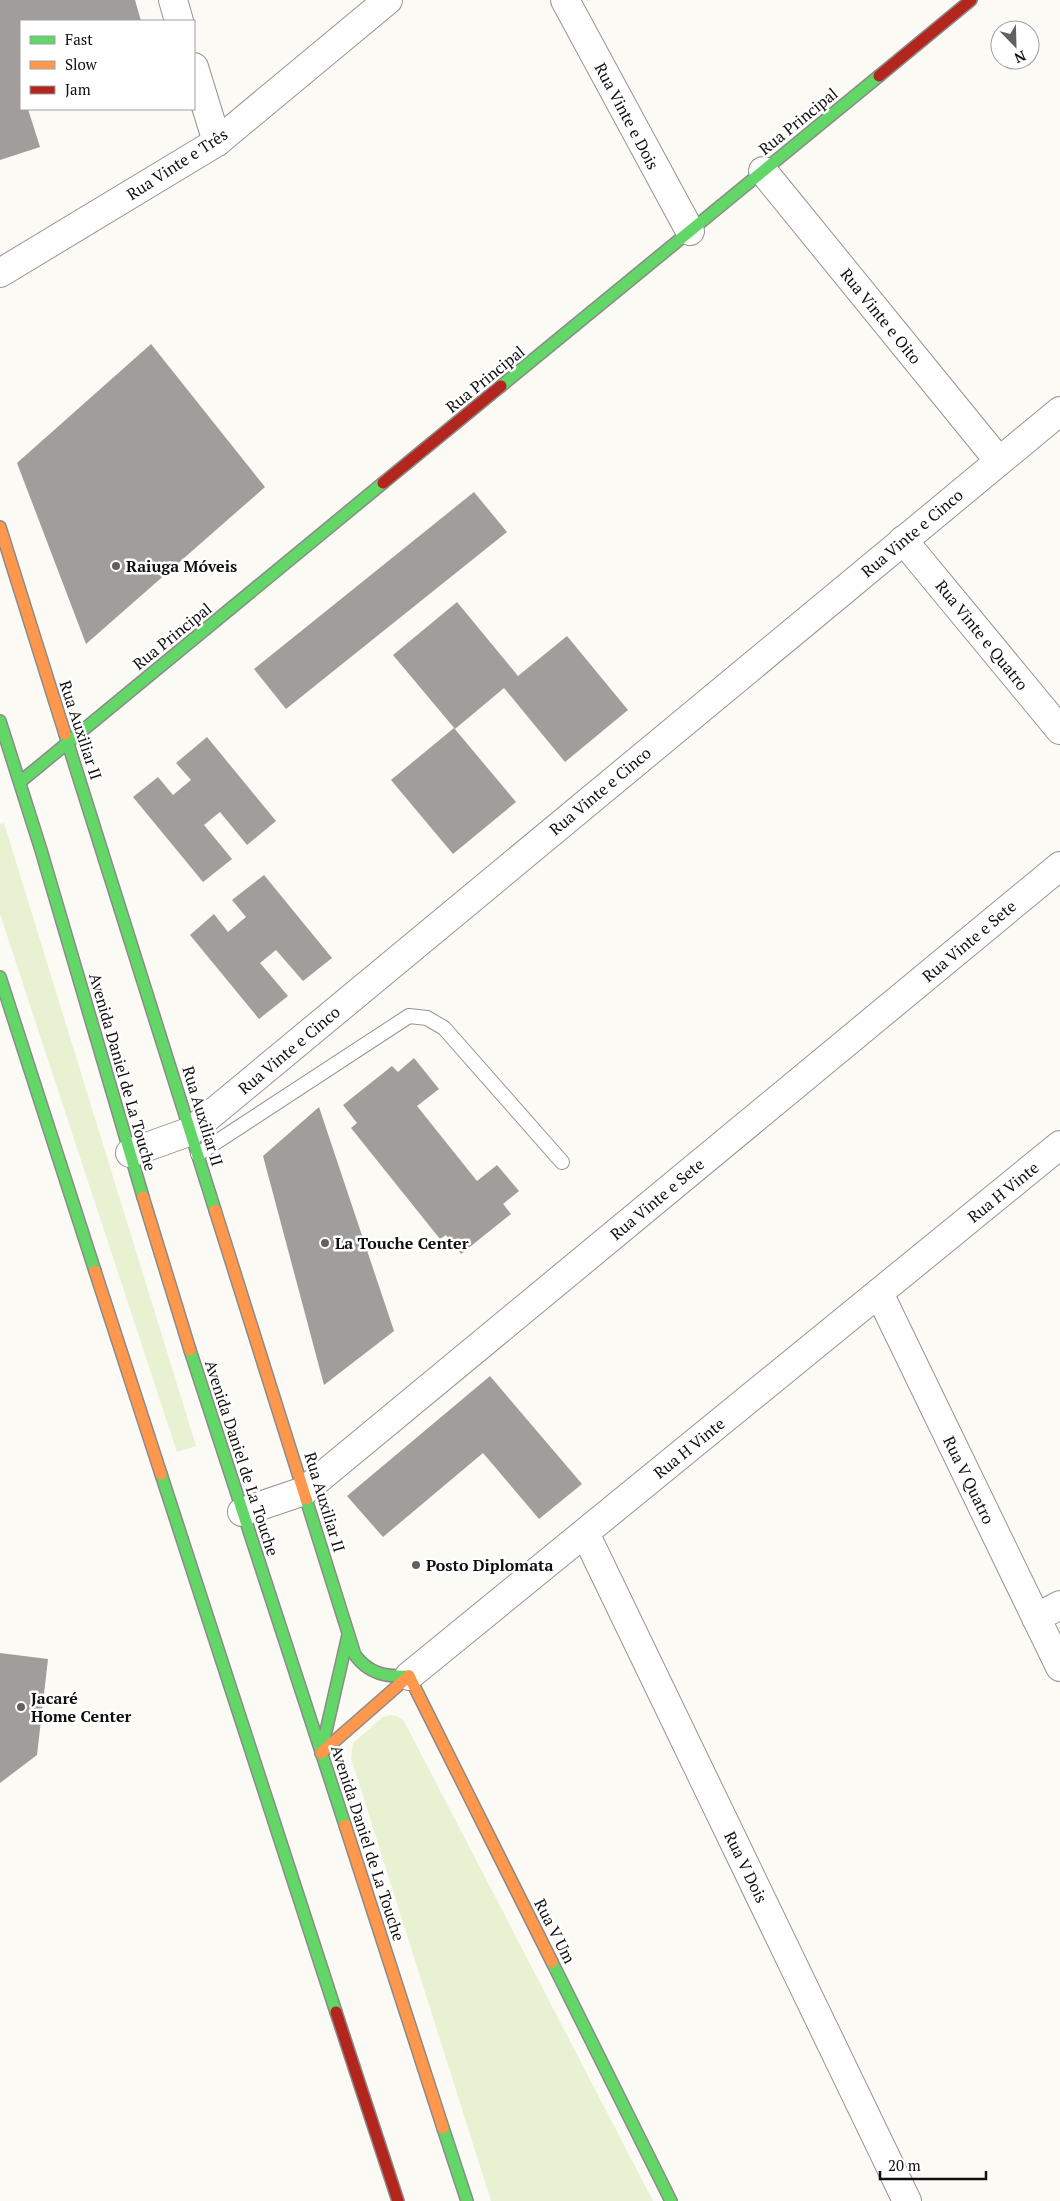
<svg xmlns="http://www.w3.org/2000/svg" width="1060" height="2201" font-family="'PT Serif',serif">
  <rect width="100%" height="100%" fill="#fcfaf5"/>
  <g fill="#e8f2d3">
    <polygon points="4,823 196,1446 177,1452 0,914 0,824"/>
    <polygon points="391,1715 397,1716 404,1721 653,2201 491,2201 351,1758 353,1743 383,1717"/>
  </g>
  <g fill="#a09d9a">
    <polygon points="0,0 135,0 141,21 21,21 21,109 28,109 40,147 0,160"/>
    <polygon points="151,344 265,487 86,644 17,463"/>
    <polygon points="474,492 507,532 286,709 254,669"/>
    <polygon points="457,602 518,676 567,636 628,710 565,762 504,688 455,729 393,655"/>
    <polygon points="454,728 516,802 453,854 391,780"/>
    <polygon points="207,737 276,821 247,845 220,812 204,825 232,859 203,882 133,797 158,777 173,795 191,780 176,763"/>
    <polygon points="264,875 332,958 303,981 276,950 260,963 288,996 259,1019 190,935 214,914 228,932 246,917 232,900"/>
    <polygon points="414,1058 439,1089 417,1106 477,1181 497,1165 519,1191 503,1204 511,1214 461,1254 446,1235 440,1239 351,1128 357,1123 343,1105 392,1066 398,1072"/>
    <polygon points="319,1107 394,1331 324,1385 263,1156"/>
    <polygon points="490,1376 582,1484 539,1519 483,1453 383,1537 347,1496"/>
    <polygon points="0,1653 48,1659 37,1755 0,1783"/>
  </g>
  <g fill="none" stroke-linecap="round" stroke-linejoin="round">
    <g stroke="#969593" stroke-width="16">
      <polyline id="lane" points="198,1154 409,1016 427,1018 444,1028 562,1162"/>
    </g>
    <g stroke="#969593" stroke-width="30">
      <g id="street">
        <polyline points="173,0 179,21"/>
        <polyline points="565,0 690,231"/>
        <polyline points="194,67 217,142"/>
        <polyline points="763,171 999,461"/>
        <polyline points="0,273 217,142 388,0"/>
        <polyline points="903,540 1060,730"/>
        <polyline points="130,1153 191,1131 1060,411"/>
        <polyline points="879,1293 1060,1667"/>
        <polyline points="242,1512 304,1491 1060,866"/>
        <polyline points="585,1533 907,2201"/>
        <polyline points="1036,1618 1060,1605"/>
        <polyline points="409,1676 1060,1145"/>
      </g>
    </g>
    <g stroke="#8c8b89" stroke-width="14">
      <g id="fast">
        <polyline points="501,386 879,76"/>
        <polyline points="0,721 41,850 143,1197"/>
        <polyline points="65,734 215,1210"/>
        <polyline points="20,782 383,483"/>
        <polyline points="0,977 95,1271"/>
        <polyline points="190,1350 345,1825"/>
        <polyline points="161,1474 336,2012"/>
        <path d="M306 1499 355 1655C369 1674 386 1677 409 1676"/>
        <polyline points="321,1753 348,1635"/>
        <polyline points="552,1962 671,2201"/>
        <polyline points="443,2128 467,2201"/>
      </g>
    </g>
    <g stroke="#8c8b89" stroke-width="14">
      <g id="slow">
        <polyline points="0,527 65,734"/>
        <polyline points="143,1197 190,1350"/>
        <polyline points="215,1210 306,1499"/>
        <polyline points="95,1271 161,1474"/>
        <polyline points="409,1676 552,1962"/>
        <polyline points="321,1753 409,1676"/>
        <polyline points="345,1825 443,2128"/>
      </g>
    </g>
    <g stroke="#8c8b89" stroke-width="14">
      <g id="jam">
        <polyline points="879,76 971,0"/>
        <polyline points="383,483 501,386"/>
        <polyline points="336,2012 398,2201"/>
      </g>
    </g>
    <use href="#lane" stroke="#fffefe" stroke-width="14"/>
    <use href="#street" stroke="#fffefe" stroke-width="28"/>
    <use href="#fast" stroke="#63d668" stroke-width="11"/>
    <use href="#slow" stroke="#ff974d" stroke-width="11"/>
    <use href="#jam" stroke="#b3261e" stroke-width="11"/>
  </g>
  <g fill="#626160" stroke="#fff" stroke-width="2">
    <circle cx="116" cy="566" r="5"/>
    <circle cx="325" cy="1243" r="5"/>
    <circle cx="416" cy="1565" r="5"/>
    <circle cx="21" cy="1707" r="5"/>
  </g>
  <g text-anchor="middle" stroke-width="5" stroke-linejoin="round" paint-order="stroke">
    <g font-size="16" fill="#0f0f0f" stroke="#fff">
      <text transform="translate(627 116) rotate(62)" y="6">Rua Vinte e Dois</text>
      <text transform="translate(798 121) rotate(-39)" y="6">Rua Principal</text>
      <text transform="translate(177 164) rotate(-33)" y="6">Rua Vinte e Três</text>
      <text transform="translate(881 316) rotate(51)" y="6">Rua Vinte e Oito</text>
      <text transform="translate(485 379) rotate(-39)" y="6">Rua Principal</text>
      <text transform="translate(912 533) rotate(-40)" y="6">Rua Vinte e Cinco</text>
      <text transform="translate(982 635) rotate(51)" y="6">Rua Vinte e Quatro</text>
      <text transform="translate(172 636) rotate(-39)" y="6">Rua Principal</text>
      <text transform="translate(81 730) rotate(72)" y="6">Rua Auxiliar II</text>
      <text transform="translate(600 791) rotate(-40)" y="6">Rua Vinte e Cinco</text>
      <text transform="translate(969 941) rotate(-40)" y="6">Rua Vinte e Sete</text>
      <text transform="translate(289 1050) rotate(-40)" y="6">Rua Vinte e Cinco</text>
      <text transform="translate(123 1072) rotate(74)" y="6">Avenida Daniel de La Touche</text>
      <text transform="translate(203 1116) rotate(73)" y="6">Rua Auxiliar II</text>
      <text transform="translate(1003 1192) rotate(-39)" y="6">Rua H Vinte</text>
      <text transform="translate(657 1199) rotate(-40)" y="6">Rua Vinte e Sete</text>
      <text transform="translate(689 1448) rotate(-39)" y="6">Rua H Vinte</text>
      <text transform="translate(242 1458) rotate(72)" y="6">Avenida Daniel de La Touche</text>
      <text transform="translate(969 1480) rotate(64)" y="6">Rua V Quatro</text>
      <text transform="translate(325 1502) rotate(73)" y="6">Rua Auxiliar II</text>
      <text transform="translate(368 1843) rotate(72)" y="6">Avenida Daniel de La Touche</text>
      <text transform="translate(746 1867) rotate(64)" y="6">Rua V Dois</text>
      <text transform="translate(555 1931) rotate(63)" y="6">Rua V Um</text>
    </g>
    <g font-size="16" font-weight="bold" fill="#0f0f0f" stroke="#fff" text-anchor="start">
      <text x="126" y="572">Raiuga Móveis</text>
      <text x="335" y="1249">La Touche Center</text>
      <text x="426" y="1571">Posto Diplomata</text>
      <text x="31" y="1704">Jacaré<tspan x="31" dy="18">Home Center</tspan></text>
    </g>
  </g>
  <rect x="20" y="20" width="175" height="90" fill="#ffffff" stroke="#9f9f9f"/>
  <rect x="30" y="36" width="25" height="8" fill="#63d668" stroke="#9f9f9f"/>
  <text x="65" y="45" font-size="15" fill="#0f0f0f">Fast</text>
  <rect x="30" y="61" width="25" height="8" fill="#ff974d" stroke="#9f9f9f"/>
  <text x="65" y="70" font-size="15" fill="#0f0f0f">Slow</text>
  <rect x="30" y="86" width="25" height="8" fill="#b3261e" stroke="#9f9f9f"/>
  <text x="65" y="95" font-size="15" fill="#0f0f0f">Jam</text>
  <g transform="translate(1015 45) rotate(157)"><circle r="24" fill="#ffffff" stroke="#9f9f9f"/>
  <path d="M0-4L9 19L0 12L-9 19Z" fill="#626160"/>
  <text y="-8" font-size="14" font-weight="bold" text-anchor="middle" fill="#0f0f0f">N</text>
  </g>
  <path d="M880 2171v8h106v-8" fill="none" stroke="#0f0f0f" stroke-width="2.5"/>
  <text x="888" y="2171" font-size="15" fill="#0f0f0f" stroke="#ffffff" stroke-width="4" paint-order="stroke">20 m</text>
</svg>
